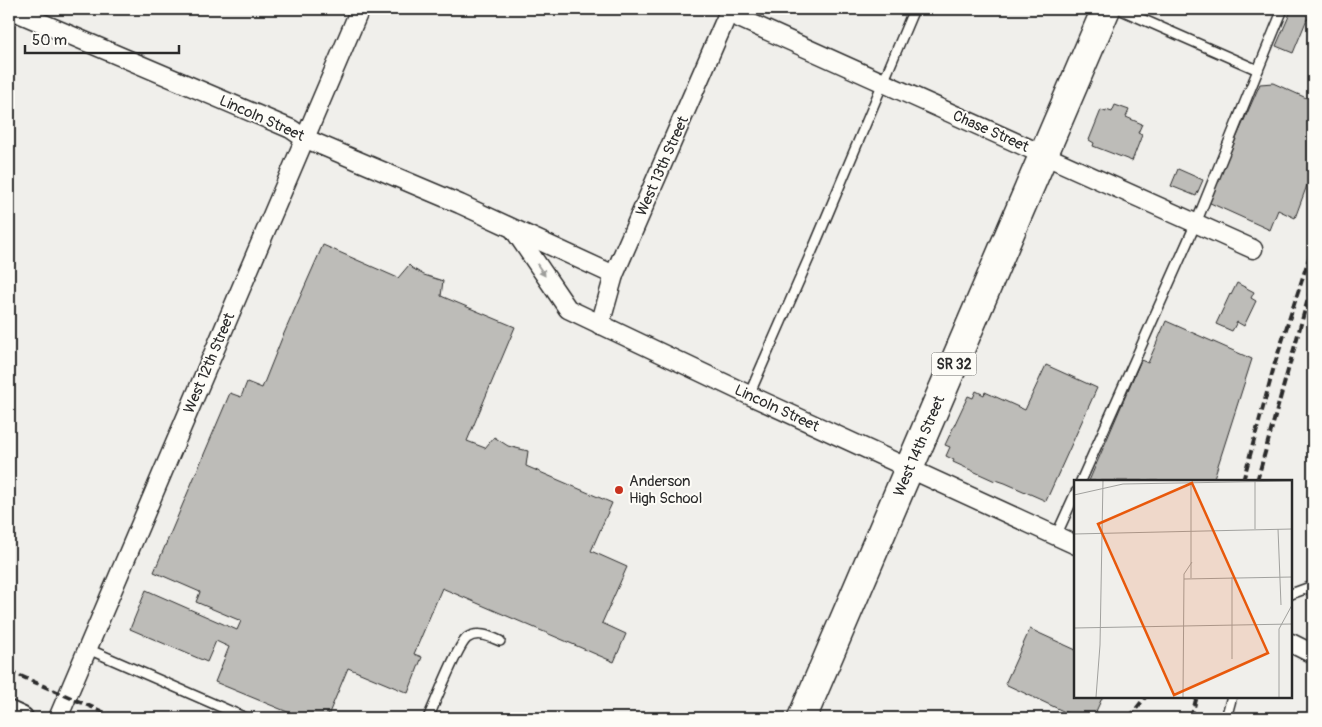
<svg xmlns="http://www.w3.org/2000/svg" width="1322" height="727" font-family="Pangolin,sans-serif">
  <rect width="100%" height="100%" fill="#f0efeb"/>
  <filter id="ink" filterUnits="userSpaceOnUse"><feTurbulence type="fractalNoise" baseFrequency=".02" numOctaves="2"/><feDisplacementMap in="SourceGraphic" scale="10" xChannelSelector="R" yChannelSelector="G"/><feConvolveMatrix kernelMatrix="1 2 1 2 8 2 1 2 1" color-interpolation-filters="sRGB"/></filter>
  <g filter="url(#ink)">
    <g fill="#bdbcb8" stroke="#2b2b2b">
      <polygon points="1292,9 1313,9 1313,21 1307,19 1293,53 1276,46"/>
      <polygon points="1273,83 1313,101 1313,169 1295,218 1278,210 1270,230 1208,202 1260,84"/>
      <polygon points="1115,105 1129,110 1126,117 1142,124 1138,133 1142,135 1132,161 1093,146 1094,143 1089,140 1101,110 1106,112 1106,110 1112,112"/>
      <polygon points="1178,169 1203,180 1196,196 1171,186"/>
      <polygon points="323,245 398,278 409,265 412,268 424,275 443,281 441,296 515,327 467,441 485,448 494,437 508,446 528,451 526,466 612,503 591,551 627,567 602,623 626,634 614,662 442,588 414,654 422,657 408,693 348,668 327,718 302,718 215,682 229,647 216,641 207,662 130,629 146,590 237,630 241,621 196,602 200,592 154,572 230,393 241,397 247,382 262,388 282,338"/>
      <polygon points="1237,283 1254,292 1251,298 1256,301 1244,326 1237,322 1232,331 1216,324 1230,294 1231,295"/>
      <polygon points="1166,321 1252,359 1213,481 1089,481 1141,360 1148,363"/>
      <polygon points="1046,365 1097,388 1046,501 1005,483 996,480 995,481 953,462 954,460 946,456 950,447 945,445 968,396 973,398 976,391 984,395 985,392 1025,410"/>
      <polygon points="1030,629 1076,650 1076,696 1103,696 1093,718 1078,718 1005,684"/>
    </g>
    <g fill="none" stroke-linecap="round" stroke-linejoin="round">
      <g stroke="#2b2b2b" stroke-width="12">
        <g id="service">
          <polyline points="1119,9 1258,70 1283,9"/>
          <polyline points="749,395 816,242 914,9"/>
          <polyline points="1081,481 1196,223 1258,70"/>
          <polyline points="1056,536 1076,492"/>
          <polyline points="1291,594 1313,586"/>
          <polyline points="88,649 246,718"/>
          <path d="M428 718C435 704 457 646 467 638 477 631 489 636 500 641"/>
          <polyline points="1226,718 1232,696"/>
        </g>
      </g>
      <g stroke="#2b2b2b" stroke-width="21">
        <g id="minor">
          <polyline points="9,9 291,129 304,138 460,204 614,275"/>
          <polyline points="728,13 1253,249"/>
          <polyline points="514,230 568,309 749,395 1076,545"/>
          <polyline points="600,325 614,275 730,9"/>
          <polyline points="1291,643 1313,654"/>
          <polyline points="58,718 360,9"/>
        </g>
      </g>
      <g stroke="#2b2b2b" stroke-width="25">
        <polyline id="tertiary" points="9,712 22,718"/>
      </g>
      <g stroke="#2b2b2b" stroke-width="31">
        <polyline id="primary" points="802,718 1106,9"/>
      </g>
      <use href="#service" stroke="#fdfcf7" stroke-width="9"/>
      <use href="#minor" stroke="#fdfcf7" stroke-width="18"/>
      <use href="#tertiary" stroke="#fdfcf7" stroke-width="21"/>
      <use href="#primary" stroke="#fdfcf7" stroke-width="28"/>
      <g stroke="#2b2b2b" stroke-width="4" stroke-dasharray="8 4" stroke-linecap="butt">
        <polyline points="1243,481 1275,363 1313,246"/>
        <polyline points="1257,481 1313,281"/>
        <polyline points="9,671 117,718"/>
        <polyline points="1129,718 1146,696"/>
        <polyline points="1191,718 1197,696"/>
      </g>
    </g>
    <defs><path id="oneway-solid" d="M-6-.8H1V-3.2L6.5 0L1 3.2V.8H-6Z" transform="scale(1.25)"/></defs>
    <use fill="#9e9e9b" href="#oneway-solid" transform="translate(541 270) rotate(56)"/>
  </g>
  <circle fill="#c8321e" stroke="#fdfcf7" stroke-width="2" cx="619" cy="490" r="5"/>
  <g text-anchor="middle" stroke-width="4" stroke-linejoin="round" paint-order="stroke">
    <rect fill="#fdfcf7" stroke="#6a6a68" stroke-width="1" x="931.5" y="352.5" width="45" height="23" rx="4"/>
    <g font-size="14" font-weight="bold" fill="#2b2b2b">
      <text x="954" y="369">SR 32</text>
    </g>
    <g font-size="15" fill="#2b2b2b" stroke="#fdfcf7">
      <text transform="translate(262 118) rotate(24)" y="5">Lincoln Street</text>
      <text transform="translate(991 131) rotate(24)" y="5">Chase Street</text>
      <text transform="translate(662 166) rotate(-66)" y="5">West 13th Street</text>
      <text transform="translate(209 363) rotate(-67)" y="5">West 12th Street</text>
      <text transform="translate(777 408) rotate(25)" y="5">Lincoln Street</text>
      <text transform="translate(919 446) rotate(-67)" y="5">West 14th Street</text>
    </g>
    <g font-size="15" fill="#2b2b2b" stroke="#fdfcf7" text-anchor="start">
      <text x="629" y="486">Anderson<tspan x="629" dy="17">High School</tspan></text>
    </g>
  </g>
  <g transform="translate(1074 480)">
    <rect width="218" height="218" fill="#f0efeb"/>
    <path fill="none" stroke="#a1a19e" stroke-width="1" d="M181 1V49M117 3V98M0 15 49 4 218 1M204 49 207 125M0 54 218 49M110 99 218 97M0 148 218 144M158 179V97M22 217 26 165 29 0M109 217 110 94 118 82M205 217V149L218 125"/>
    <path fill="#e8590c" fill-opacity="0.15" stroke="#e8590c" stroke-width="2.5" d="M118 3 194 173 100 215 24 44Z"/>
    <rect width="218" height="218" fill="none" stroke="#2b2b2b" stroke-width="2.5"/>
  </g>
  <rect width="1322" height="727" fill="none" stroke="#fdfcf7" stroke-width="30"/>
  <rect x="15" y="15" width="1292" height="697" fill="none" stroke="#2b2b2b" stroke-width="2" filter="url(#ink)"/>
  <path d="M25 45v8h154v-8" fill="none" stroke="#2b2b2b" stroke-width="2.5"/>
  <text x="32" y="45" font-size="15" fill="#2b2b2b" stroke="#fdfcf7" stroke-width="4" paint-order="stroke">50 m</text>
</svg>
